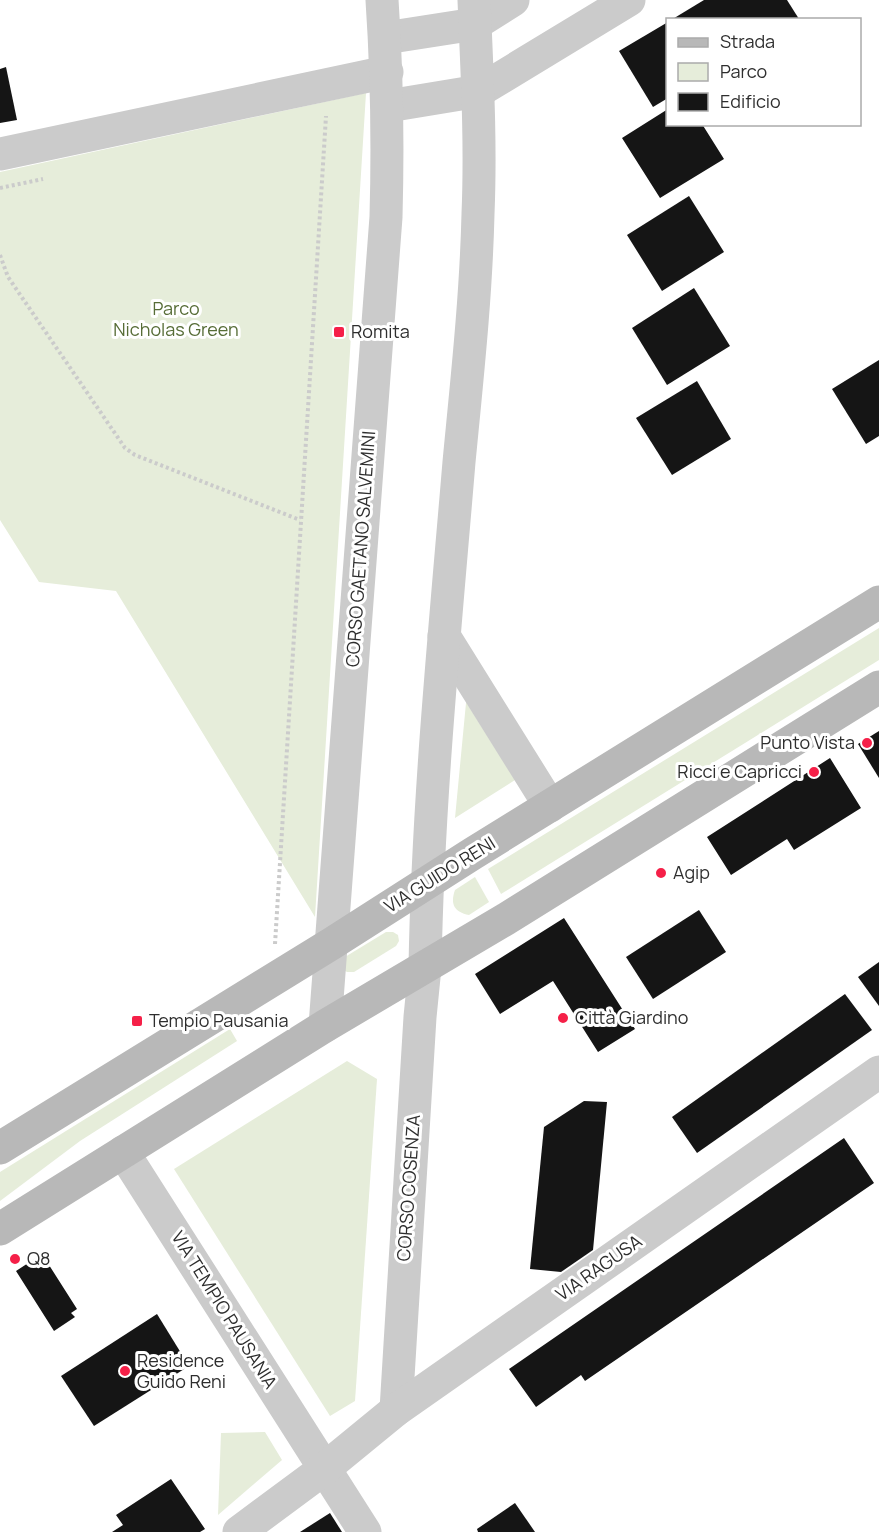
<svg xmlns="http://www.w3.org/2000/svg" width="879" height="1532" font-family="Manrope,sans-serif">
  <rect width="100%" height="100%" fill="#fff"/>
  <g fill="#e6edda">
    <polygon points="366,93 315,917 116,591 39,582 0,520 0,172"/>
    <polygon points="879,628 879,660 501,894 488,869"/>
    <polygon points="466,702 515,780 455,818 466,703"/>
    <path d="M475 877 489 902 469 915C454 912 450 904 455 890Z"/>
    <polygon points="386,932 393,932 398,935 399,941 396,946 354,972 347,972 342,969 345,957"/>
    <polygon points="230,1029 237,1041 80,1141 0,1201 0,1172"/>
    <polygon points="347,1061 377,1079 355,1401 330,1416 174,1169"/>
    <polygon points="265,1432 282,1460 218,1515 221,1433"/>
  </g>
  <g fill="#151515">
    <polygon points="704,0 787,0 799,19 671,20"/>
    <polygon points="668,22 668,98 653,107 619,51"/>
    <polygon points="6,67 17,120 0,123 0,69"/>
    <polygon points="668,109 668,124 702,124 724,159 660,198 622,138"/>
    <polygon points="689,196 724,252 662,291 627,235"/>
    <polygon points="694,288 730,346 667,385 632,328"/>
    <polygon points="879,360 879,436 866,444 832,389"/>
    <polygon points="697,381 731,439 672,475 636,418"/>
    <polygon points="879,731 879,778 858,744"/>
    <polygon points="830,758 861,808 794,850 787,839 731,875 707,837"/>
    <polygon points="699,910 726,952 653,999 626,957"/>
    <polygon points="564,918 635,1029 598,1052 553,981 500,1014 475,974"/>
    <polygon points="879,962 879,1006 858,977"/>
    <polygon points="845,994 872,1030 697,1153 672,1117"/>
    <polygon points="584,1101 607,1102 593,1250 561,1272 530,1269 544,1127"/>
    <polygon points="844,1138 874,1183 585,1381 581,1375 536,1407 509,1369"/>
    <polygon points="42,1254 77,1309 71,1313 75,1317 54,1331 16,1271"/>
    <polygon points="157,1314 189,1366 94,1426 61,1376"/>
    <polygon points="171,1479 205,1529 200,1532 112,1532 123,1525 116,1515"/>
    <polygon points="515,1503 535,1532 478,1532 477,1529"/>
    <polygon points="330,1513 342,1532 300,1532"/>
  </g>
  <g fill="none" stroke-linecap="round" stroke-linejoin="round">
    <g stroke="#cbcbcb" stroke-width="4" stroke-dasharray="3 3" stroke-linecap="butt">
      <polyline points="0,188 43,179"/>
      <polyline points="0,255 8,277 125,448 135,455 300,520"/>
      <polyline points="275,944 326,116"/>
    </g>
    <g stroke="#cbcbcb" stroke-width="33">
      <polyline points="385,38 475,24 513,0"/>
      <polyline points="388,106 479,91 629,0"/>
      <polyline points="0,154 387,72"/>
      <polyline points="444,636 550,806"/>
      <polyline points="123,1152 365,1532"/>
      <polyline points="396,1410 420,1017 425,967"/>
      <polyline points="239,1532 324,1469 396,1410 879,1072"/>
    </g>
    <g stroke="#cbcbcb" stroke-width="33">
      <path d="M425 967C428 798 445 630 459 462 467 379 476 297 478 214 481 142 477 72 474 0"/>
      <path d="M325 1026 386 217C388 144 387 73 382 0"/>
    </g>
    <g stroke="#b8b8b8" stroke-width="33">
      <polyline points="0,1148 331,944 472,854 879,602"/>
      <polyline points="0,1229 325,1026 506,919 879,687"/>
    </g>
  </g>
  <g fill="#f52048" stroke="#fff" stroke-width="2">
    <rect x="333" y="326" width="12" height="12" rx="3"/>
    <circle cx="867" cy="743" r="6"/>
    <circle cx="814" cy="772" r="6"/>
    <circle cx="661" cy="873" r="6"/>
    <circle cx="563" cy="1018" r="6"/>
    <rect x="131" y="1015" width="12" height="12" rx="3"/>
    <circle cx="15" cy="1259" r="6"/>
    <circle cx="125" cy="1371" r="6"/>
  </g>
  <g text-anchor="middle" stroke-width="6" stroke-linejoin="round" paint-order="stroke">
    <g font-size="18" fill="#576d37" stroke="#fff">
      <text x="176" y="315">Parco<tspan x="176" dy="21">Nicholas Green</tspan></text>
    </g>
    <g font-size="18" fill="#2e2e2e" stroke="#fff" text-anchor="start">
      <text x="351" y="338">Romita</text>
      <text x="855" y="749" text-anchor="end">Punto Vista</text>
      <text x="802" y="778" text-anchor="end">Ricci e Capricci</text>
      <text x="673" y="879">Agip</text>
      <text x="575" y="1024">Città Giardino</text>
      <text x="149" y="1027">Tempio Pausania</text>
      <text x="27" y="1265">Q8</text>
      <text x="137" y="1367">Residence<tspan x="137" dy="21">Guido Reni</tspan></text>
    </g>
    <g font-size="18" fill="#2e2e2e" stroke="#fff">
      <text transform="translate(361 549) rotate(-86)" y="6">CORSO GAETANO SALVEMINI</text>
      <text transform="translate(440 875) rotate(-32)" y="6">VIA GUIDO RENI</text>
      <text transform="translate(409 1188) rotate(-86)" y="6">CORSO COSENZA</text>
      <text transform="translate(599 1268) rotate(-35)" y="6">VIA RAGUSA</text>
      <text transform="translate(224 1310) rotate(58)" y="6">VIA TEMPIO PAUSANIA</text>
    </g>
  </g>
  <rect x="666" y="18" width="195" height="108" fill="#ffffff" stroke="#ababab" stroke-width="1.5"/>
  <rect x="678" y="38" width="30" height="9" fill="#b8b8b8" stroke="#ababab" stroke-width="1.5"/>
  <text x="720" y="48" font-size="18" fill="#2e2e2e">Strada</text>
  <rect x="678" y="63" width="30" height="18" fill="#e6edda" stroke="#ababab" stroke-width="1.5"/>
  <text x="720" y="78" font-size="18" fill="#2e2e2e">Parco</text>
  <rect x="678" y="93" width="30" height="18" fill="#151515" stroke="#ababab" stroke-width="1.5"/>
  <text x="720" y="108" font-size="18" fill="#2e2e2e">Edificio</text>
</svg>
